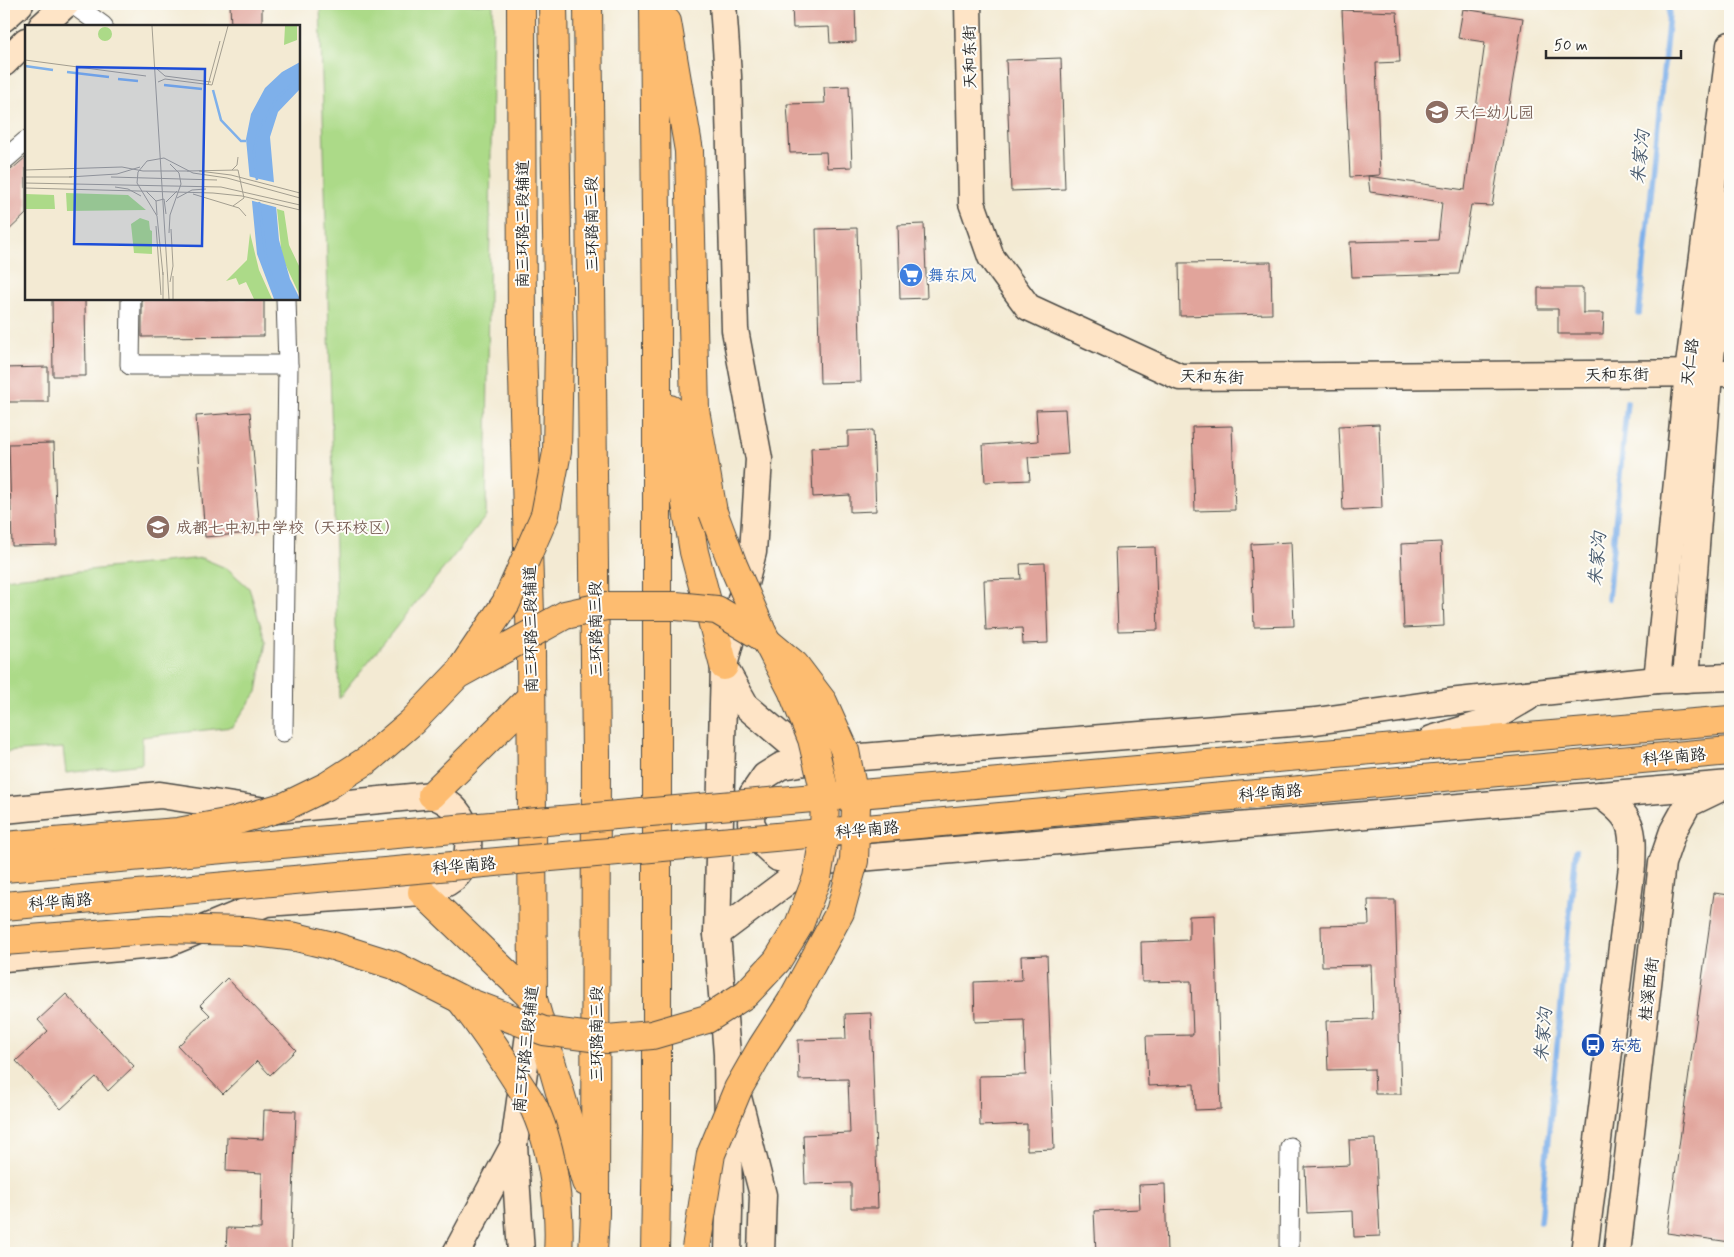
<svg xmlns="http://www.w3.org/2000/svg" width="1734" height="1257" font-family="Mynerve,'LXGW WenKai TC',sans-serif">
  <rect width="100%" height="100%" fill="#fdfcf7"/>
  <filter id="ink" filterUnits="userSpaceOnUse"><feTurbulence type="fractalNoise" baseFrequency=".02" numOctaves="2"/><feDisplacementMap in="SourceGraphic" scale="10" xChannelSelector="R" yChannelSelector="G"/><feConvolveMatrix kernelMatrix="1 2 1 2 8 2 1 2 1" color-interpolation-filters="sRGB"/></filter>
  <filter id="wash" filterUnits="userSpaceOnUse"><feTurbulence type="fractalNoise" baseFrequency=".0096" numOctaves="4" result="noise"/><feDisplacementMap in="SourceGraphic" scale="20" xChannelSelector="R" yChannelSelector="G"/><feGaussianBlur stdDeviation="1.12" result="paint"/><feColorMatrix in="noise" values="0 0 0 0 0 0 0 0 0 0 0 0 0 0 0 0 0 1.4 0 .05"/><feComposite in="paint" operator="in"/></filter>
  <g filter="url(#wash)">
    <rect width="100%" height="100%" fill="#f3ead3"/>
    <g fill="#acda88" stroke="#6c825a">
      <polygon points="320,4 493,4 486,516 339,698"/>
      <polygon points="202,558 228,569 249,588 266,642 257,692 232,727 142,737 142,764 66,773 63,748 4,752 4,579"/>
    </g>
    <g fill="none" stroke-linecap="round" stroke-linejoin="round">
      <g stroke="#7eb0ea" stroke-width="5.5">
        <polyline points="1639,314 1670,4"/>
        <polyline points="1608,599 1627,402"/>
        <polyline points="1540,1222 1576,850"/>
      </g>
    </g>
    <g id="blocks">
      <g fill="#e1a49b">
        <polygon points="230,4 262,4 262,26 231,26"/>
        <polygon points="792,4 855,4 856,42 830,43 829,27 793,28"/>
        <polygon points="1463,9 1523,18 1492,206 1471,205 1459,274 1352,277 1350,242 1438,240 1442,202 1370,192 1368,176 1465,190 1485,42 1458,38"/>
        <polygon points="1342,10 1397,12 1400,62 1376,63 1380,175 1350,177"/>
        <polygon points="1061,58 1065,189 1011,191 1006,60"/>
        <polygon points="849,86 852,167 827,168 826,152 790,153 787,104 825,103 824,87"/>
        <polygon points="26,157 26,214 4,235 4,176"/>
        <polygon points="924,224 927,298 900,299 898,225"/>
        <polygon points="857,228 861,382 820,383 816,229"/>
        <polygon points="1271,262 1272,314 1180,316 1179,263"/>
        <polygon points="1538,288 1583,288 1583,313 1604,313 1603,334 1558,334 1558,309 1538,309"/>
        <polygon points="52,299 85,299 86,376 53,376"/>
        <polygon points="142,299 264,299 264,336 142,337"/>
        <polygon points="48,367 48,402 4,402 4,368"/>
        <polygon points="1065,409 1068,454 1028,457 1030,480 985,482 983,445 1038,441 1036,410"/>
        <polygon points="250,412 260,532 205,537 196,416"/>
        <polygon points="1379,424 1382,508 1343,510 1339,426"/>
        <polygon points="1232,426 1235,510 1195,511 1192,427"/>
        <polygon points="873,430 876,511 850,512 850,495 813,497 811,448 848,446 848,431"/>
        <polygon points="54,443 57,545 12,546 9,444"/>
        <polygon points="1291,542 1294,626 1254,627 1251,544"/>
        <polygon points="1441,542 1444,626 1404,628 1401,544"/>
        <polygon points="1155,547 1158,630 1118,631 1115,548"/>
        <polygon points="1045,563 1048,643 1023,644 1022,628 986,630 984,580 1021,579 1020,564"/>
        <polygon points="1714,893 1730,895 1730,1242 1667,1233"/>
        <polygon points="1368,900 1395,900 1401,1094 1375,1094 1374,1069 1328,1070 1326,1021 1373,1019 1371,965 1322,966 1321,926 1369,925"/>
        <polygon points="1215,915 1221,1109 1195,1110 1194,1084 1148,1086 1146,1036 1193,1035 1191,981 1142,982 1141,942 1189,940 1189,916"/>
        <polygon points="1047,955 1054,1149 1027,1150 1027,1124 980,1126 979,1076 1026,1075 1024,1020 975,1022 974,982 1022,980 1021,956"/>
        <polygon points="227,978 296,1050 270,1075 257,1061 223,1094 178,1046 210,1015 200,1005"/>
        <polygon points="66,994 134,1066 108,1091 96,1077 61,1109 16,1061 48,1031 38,1020"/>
        <polygon points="871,1013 878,1208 851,1208 851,1183 805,1184 803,1135 850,1133 848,1079 799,1080 798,1040 846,1039 845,1014"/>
        <polygon points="264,1110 296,1111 291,1253 226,1253 227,1228 261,1229 262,1173 226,1171 227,1137 263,1139"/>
        <polygon points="1375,1139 1380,1236 1354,1237 1353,1211 1307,1213 1305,1167 1350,1165 1349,1140"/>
        <polygon points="1165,1184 1167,1253 1096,1253 1094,1211 1140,1209 1139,1185"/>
      </g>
    </g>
  </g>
  <g filter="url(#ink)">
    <use href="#blocks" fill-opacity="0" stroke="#494844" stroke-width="1"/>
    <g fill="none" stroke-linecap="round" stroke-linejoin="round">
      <g stroke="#494844" stroke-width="21">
        <g id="street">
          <polyline points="73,4 103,26"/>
          <polyline points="4,160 26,141"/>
          <polyline points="131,299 130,365 288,365"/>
          <polyline points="283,732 288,365 286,299"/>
          <polyline points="1289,1253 1290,1147"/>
        </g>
      </g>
      <g stroke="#494844" stroke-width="29">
        <g id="secondary">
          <polyline points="723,4 728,76 735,330 759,459 753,552 724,666 717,934 727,1054 729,1211 728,1253"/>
          <polyline points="968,4 972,203 991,257 1028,307 1180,377 1730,373"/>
          <polyline points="4,18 20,4"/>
          <polyline points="42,26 66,4"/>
          <polyline points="4,63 26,41"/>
          <polyline points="724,667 746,706 811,761 1316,721 1449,702 1657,680 1730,677"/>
          <polyline points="1686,679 1709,373 1730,205"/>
          <polyline points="1657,680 1688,373 1730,45"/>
          <polyline points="1432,739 1482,724 1527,698"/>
          <polyline points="811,761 781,766 765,776 752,795 751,823 761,842 778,858 813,862"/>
          <path d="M4 810 160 795 266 811 432 795C437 797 444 800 449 804 471 820 476 859 454 878 444 886 434 889 422 892L266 903 166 944 4 958"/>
          <polyline points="717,934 813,862 1730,784"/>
          <polyline points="738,1097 763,1195 761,1253"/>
          <polyline points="456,1253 514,1145"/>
          <polyline points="521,1253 514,1145 533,1005"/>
          <path d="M1584 1253 1632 866C1634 828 1633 817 1600 795"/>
          <polyline points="1617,1253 1662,863 1673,831 1688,804 1717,790"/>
        </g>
      </g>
      <g stroke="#494844" stroke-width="30">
        <g id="primary">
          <polyline points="521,4 522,343 531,649 533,999"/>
          <polyline points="432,795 531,697"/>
          <polyline points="422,892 533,999"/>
        </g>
      </g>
      <g stroke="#494844" stroke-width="30">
        <g id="highway">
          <polyline points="588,4 596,754 595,1214 593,1253"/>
          <polyline points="654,4 657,329 657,1131 655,1253"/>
          <polyline points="667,22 689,151 695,410 713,512"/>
          <polyline points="670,409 694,552 724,666"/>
          <polyline points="1288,757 1730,720"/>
          <polyline points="1301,790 1730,751"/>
          <polyline points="533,999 586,1182"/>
        </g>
      </g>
      <use href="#street" stroke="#fff" stroke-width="19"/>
      <use href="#secondary" stroke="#fee4c6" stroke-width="26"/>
      <use href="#primary" stroke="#fdbc70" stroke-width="28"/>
      <use href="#highway" stroke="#fdbc70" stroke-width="28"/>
      <g stroke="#494844" stroke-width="30" stroke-linecap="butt">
        <g id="highway-bridge">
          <polyline points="460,671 506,603 545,515 557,452 559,347 553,4"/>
          <polyline points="4,846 178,832 231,822 286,806 327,786 369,759 412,722 457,675 565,615 606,606 676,606 717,610 759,635 795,665 823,702 845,751 856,807 854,861 840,912 791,1002 762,1047 738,1089 711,1154 696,1248"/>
          <polyline points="4,868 1288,757"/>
          <polyline points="4,906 1301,790"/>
          <polyline points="4,941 161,929 246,931 296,937 333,946 393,965 460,999 544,1031 607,1039 652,1035 707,1019 746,994 777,961 799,925 817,878 824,836 825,793 812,739 792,690 763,634 733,565 713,512"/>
          <path d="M460 999C480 1025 498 1051 515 1078 521 1088 530 1099 535 1110 553 1150 561 1211 558 1253"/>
        </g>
      </g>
      <use href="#highway-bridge" stroke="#fdbc70" stroke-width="28"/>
    </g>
  </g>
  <defs>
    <g id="school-disc" transform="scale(1.25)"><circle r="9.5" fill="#8d6e63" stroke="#fdfcf7"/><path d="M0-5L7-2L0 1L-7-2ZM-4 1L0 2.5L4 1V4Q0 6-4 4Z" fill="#fff"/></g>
    <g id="supermarket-disc" transform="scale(1.25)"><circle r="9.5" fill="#3f7fe0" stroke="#fdfcf7"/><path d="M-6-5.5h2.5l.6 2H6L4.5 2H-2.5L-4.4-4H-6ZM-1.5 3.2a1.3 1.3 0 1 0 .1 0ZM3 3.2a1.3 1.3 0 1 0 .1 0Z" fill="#fff"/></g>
    <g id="bus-disc" transform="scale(1.25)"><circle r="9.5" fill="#1a4fb4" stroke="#fdfcf7"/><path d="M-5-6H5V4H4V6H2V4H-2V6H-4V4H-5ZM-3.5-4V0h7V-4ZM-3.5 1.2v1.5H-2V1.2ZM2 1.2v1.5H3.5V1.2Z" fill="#fff"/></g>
  </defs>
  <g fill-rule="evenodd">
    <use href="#school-disc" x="1437" y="112"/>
    <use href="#supermarket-disc" x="911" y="275"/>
    <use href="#school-disc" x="158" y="527"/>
    <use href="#bus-disc" x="1593" y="1045"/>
  </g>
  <g text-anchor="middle" stroke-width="4" stroke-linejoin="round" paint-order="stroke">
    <g font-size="16" fill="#2b2b2b" stroke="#fdfcf7">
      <text transform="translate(969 57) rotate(-91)" y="6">天和东街</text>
      <text transform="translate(522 224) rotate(-90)" y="6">南三环路三段辅道</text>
      <text transform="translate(591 224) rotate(-91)" y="6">三环路南三段</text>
      <text transform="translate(1689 362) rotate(-83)" y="6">天仁路</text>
      <text transform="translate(1617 374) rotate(-1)" y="6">天和东街</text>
      <text transform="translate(1212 376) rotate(2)" y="6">天和东街</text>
      <text transform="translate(530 629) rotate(-91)" y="6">南三环路三段辅道</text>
      <text transform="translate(595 629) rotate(-91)" y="6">三环路南三段</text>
      <text transform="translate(1674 756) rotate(-5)" y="6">科华南路</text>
      <text transform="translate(1270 792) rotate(-5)" y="6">科华南路</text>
      <text transform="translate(867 829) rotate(-5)" y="6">科华南路</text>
      <text transform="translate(464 865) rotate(-5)" y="6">科华南路</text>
      <text transform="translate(60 901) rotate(-5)" y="6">科华南路</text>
      <text transform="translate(1648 989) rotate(-83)" y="6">桂溪西街</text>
      <text transform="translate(596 1034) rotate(-90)" y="6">三环路南三段</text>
      <text transform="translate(525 1049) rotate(-84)" y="6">南三环路三段辅道</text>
    </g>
    <g font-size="16" fill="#785e54" stroke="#fdfcf7" text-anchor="start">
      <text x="1454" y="118">天仁幼儿园</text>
      <text x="176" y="533">成都七中初中学校（天环校区）</text>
    </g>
    <g font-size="16" fill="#366cbe" stroke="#fdfcf7" text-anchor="start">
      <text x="928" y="281">舞东风</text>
    </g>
    <g font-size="16" fill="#164399" stroke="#fdfcf7" text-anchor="start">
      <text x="1610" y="1051">东苑</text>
    </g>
    <g font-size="18" font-style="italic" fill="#485a6e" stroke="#fdfcf7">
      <text transform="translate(1640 157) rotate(-84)" y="6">朱家沟</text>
      <text transform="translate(1597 559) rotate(-85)" y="6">朱家沟</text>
      <text transform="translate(1543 1035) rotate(-85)" y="6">朱家沟</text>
    </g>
  </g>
  <g transform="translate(25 25)">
    <rect width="275" height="275" fill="#f3ead3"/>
    <path d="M260 1H272V15L259 20ZM73 9a7 7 0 1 1 14 0a7 7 0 1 1-14 0ZM41 168 103 170 121 185 42 186ZM0 169 29 170 30 184H0ZM252 184 259 186 264 220 275 243V271L257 232ZM115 193 124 196 125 205 127 206V229L109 228 106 199ZM225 208 234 245 247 274H229L221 257 214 260 211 253 201 256 222 235Z" fill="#acda88"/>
    <path d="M275 37V64L253 87 245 112 254 215 265 254 275 274H249L232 229 221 114 226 89 240 63 257 47Z" fill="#7eb0ea"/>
    <path d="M222 151 252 158 254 183 224 175Z" fill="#f3ead3"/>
    <path fill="none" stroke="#7eb0ea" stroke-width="2.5" d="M0 41 28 45M42 47 84 52M93 54 113 56M139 60 177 64M188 65 196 95 216 116H221M232 155 229 126 233 106 252 73 275 52M234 177 242 240 257 274"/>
    <path fill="none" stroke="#a39e90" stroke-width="1" d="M127 1 144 274M0 35 121 51M132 44 140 51 186 57M133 57 140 54 187 60 203 1M183 60 195 16M0 145 97 142 118 146H164M207 145 212 140 213 132M162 146 213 145 219 173 208 181M174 146 206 150 275 168M0 152H47M44 152 92 149 115 142M86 152 192 155M0 158 196 162 275 180M90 162 103 164 116 171M0 163 188 168 217 171 275 185M121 166 131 176 132 190M168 169 214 183 221 191M152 173 167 165 181 164M131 176 139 174 141 189M141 177 152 166M131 201 136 270M144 208 145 190 156 159 154 148 145 139M138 250 132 191 112 158 113 147 122 136 139 133 168 148 202 153 275 173M145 257 148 241 146 204M138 274V247M148 274V251"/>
    <path fill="#1d4ed8" fill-opacity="0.15" stroke="#1d4ed8" stroke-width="2.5" d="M52 42 180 44 177 221 49 219Z"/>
    <rect width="275" height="275" fill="none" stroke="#2b2b2b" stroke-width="2.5"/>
  </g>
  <rect width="1734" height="1257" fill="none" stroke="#fdfcf7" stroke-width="20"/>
  <path d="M1546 50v8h135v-8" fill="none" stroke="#2b2b2b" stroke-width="2.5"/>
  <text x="1554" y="50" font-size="15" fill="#2b2b2b" stroke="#fdfcf7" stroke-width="4" paint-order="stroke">50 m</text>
</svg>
